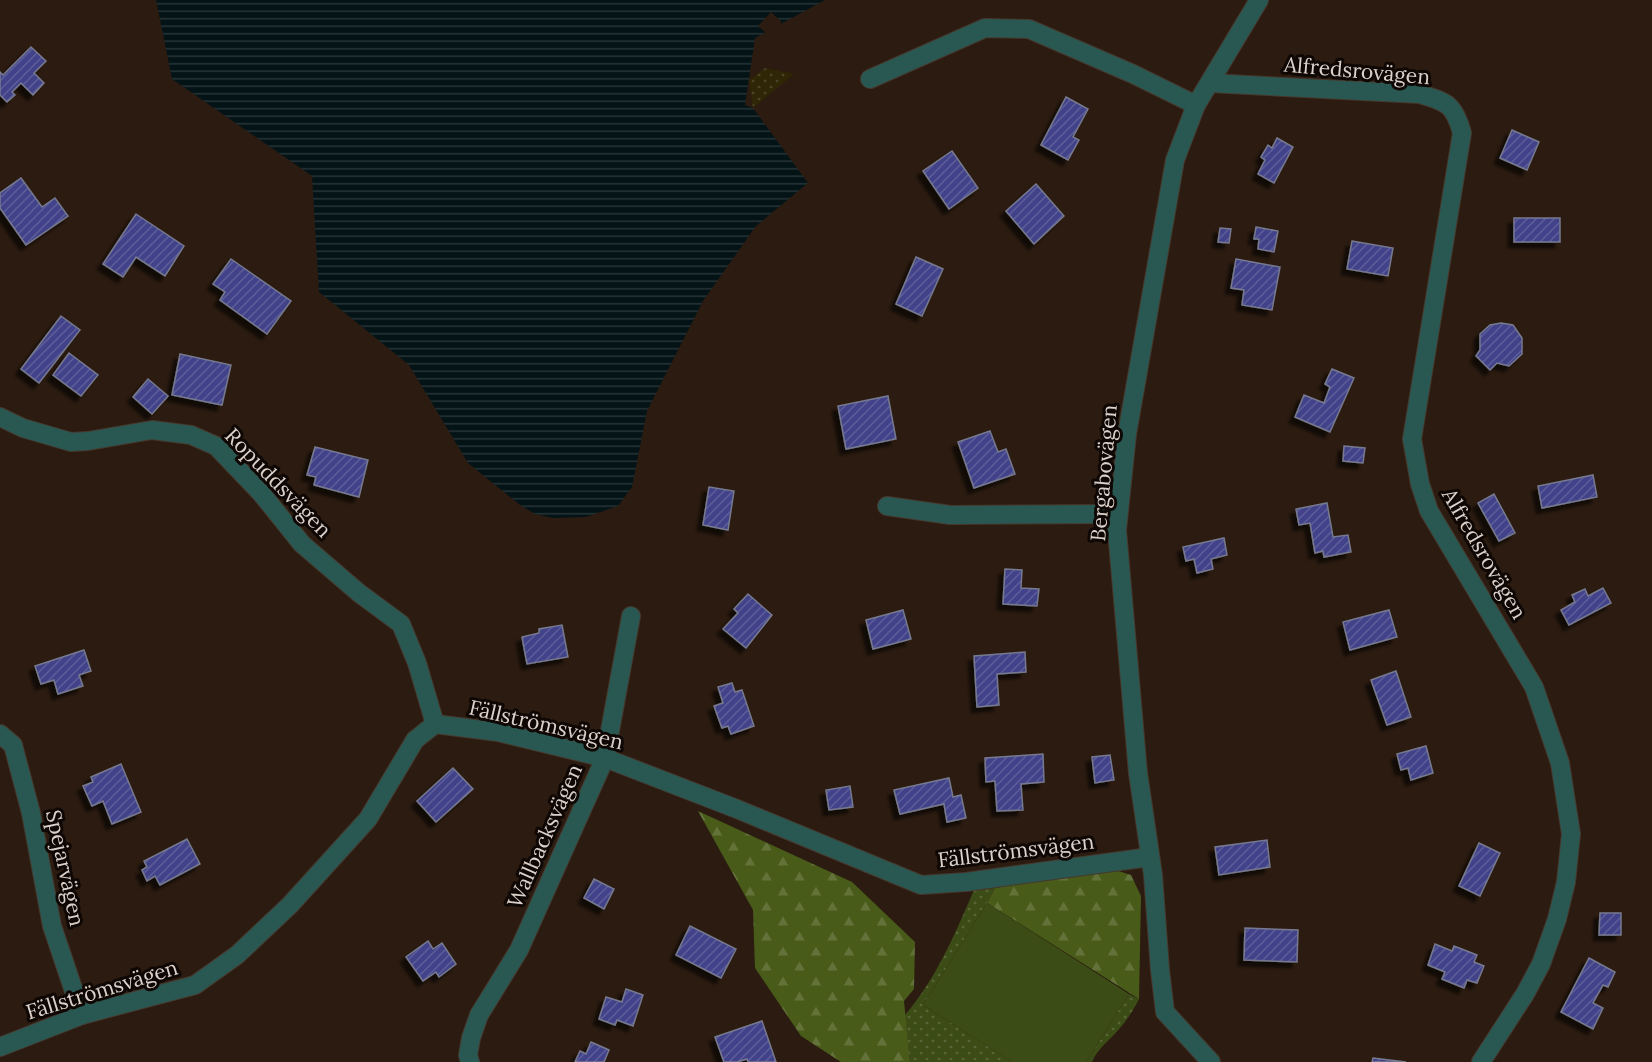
<svg xmlns="http://www.w3.org/2000/svg" width="1652" height="1062" font-family="Lora,serif">
  <defs>
    <pattern id="grass-dots" width="8" height="8" patternUnits="userSpaceOnUse" patternTransform="scale(1.5)"><rect width="8" height="8" fill="#3c4c16"/><path d="M2 2h.1M6 6h.1" fill="none" stroke="#586537" stroke-width="1.8" stroke-linecap="round"/></pattern>
    <pattern id="forest-firs" width="22" height="20" patternUnits="userSpaceOnUse" patternTransform="scale(1.5)"><rect width="22" height="20" fill="#485b19"/><path d="M5 1l3.5 6h-7zM16 11l3.5 6h-7z" fill="#627239"/></pattern>
    <pattern id="sand-dots" width="8" height="8" patternUnits="userSpaceOnUse" patternTransform="scale(1.5)"><rect width="8" height="8" fill="#2e2604"/><path d="M2 2h.1M6 6h.1" fill="none" stroke="#4c4427" stroke-width="1.8" stroke-linecap="round"/></pattern>
    <pattern id="water-rules" width="6" height="5" patternUnits="userSpaceOnUse" patternTransform="scale(1.5)"><rect width="6" height="5" fill="#041316"/><path d="M0 2.5h6" fill="none" stroke="#283437"/></pattern>
    <pattern id="building-hatch" width="6" height="6" patternUnits="userSpaceOnUse" patternTransform="scale(1.5)"><rect width="6" height="6" fill="#42438a"/><path d="M-1 1l2-2M0 6l6-6M5 7l2-2" fill="none" stroke="#5d5d99"/></pattern>
    <filter id="shadow"><feDropShadow dx="-5.5" dy="5.5" stdDeviation="1.5" flood-color="#0009"/></filter>
  </defs>
  <rect width="100%" height="100%" fill="#2b1b10"/>
  <g fill="url(#grass-dots)">
    <path d="M995 888 987 903 923 1005 1012 1062H910L905 1015C936 979 955 934 974 890Z"/>
    <path d="M1129 994 1139 999C1134 1009 1128 1019 1120 1028 1111 1039 1097 1049 1092 1062H1086Z"/>
  </g>
  <g fill="url(#forest-firs)">
    <polygon points="698,811 852,882 915,942 914,989 904,1001 910,1062 841,1062 801,1036 755,968 753,910"/>
    <polygon points="1109,868 1131,875 1141,896 1139,999 987,903 995,888"/>
  </g>
  <polygon fill="url(#sand-dots)" points="765,68 794,74 753,108 749,80"/>
  <polygon fill="#3c4c16" points="987,903 1129,994 1086,1062 1012,1062 923,1005"/>
  <polygon fill="url(#water-rules)" points="156,0 825,0 755,38 745,105 753,108 808,183 756,226 703,301 647,411 632,487 618,506 586,517 553,518 535,514 520,505 468,463 409,365 319,292 312,176 172,79"/>
  <polygon fill="#2b1b10" points="771,12 782,22 774,31 767,34 758,26"/>
  <g fill="url(#building-hatch)" stroke="#777a8f" stroke-width="1.5" filter="url(#shadow)">
    <polygon points="31,47 46,61 34,73 44,83 33,95 21,83 12,92 15,95 7,102 0,95 0,72 3,75"/>
    <polygon points="1066,97 1088,109 1073,137 1079,140 1068,160 1041,145"/>
    <polygon points="1512,130 1539,142 1527,170 1500,158"/>
    <polygon points="1277,138 1293,147 1274,183 1258,174 1265,160 1261,157 1268,145 1272,148"/>
    <polygon points="952,151 978,188 949,209 923,171"/>
    <polygon points="21,178 42,207 55,198 68,216 26,245 0,208 0,193"/>
    <polygon points="1036,184 1064,216 1034,244 1006,211"/>
    <polygon points="136,214 184,246 165,276 136,257 123,277 103,264"/>
    <rect x="1514" y="218" width="46" height="24"/>
    <polygon points="1256,227 1278,231 1274,252 1258,249 1259,239 1254,239"/>
    <polygon points="1220,228 1231,229 1229,243 1218,242"/>
    <polygon points="1352,241 1393,248 1388,276 1347,269"/>
    <polygon points="916,257 943,269 922,316 896,304"/>
    <polygon points="231,259 291,301 267,334 220,300 225,292 213,284"/>
    <polygon points="1236,259 1280,267 1272,310 1242,305 1244,290 1231,288"/>
    <polygon points="61,316 80,330 39,383 21,369"/>
    <polygon points="1501,323 1513,325 1522,338 1522,354 1509,366 1497,363 1490,370 1476,356 1480,350 1480,334 1490,325"/>
    <polygon points="69,353 98,375 81,396 53,375"/>
    <polygon points="180,354 231,365 222,405 172,395"/>
    <polygon points="1332,369 1354,378 1330,432 1295,417 1304,395 1324,403 1330,387 1325,384"/>
    <polygon points="148,379 168,396 152,414 133,397"/>
    <polygon points="888,396 896,439 846,449 838,406"/>
    <polygon points="990,431 998,452 1006,449 1015,474 974,488 958,442"/>
    <polygon points="1344,446 1365,448 1363,463 1343,461"/>
    <polygon points="315,447 368,460 359,497 314,485 316,477 307,475"/>
    <polygon points="1593,475 1597,497 1542,508 1538,486"/>
    <polygon points="709,487 734,491 728,530 703,525"/>
    <polygon points="1494,494 1515,533 1499,541 1478,503"/>
    <polygon points="1327,503 1333,537 1348,535 1351,552 1324,557 1323,551 1315,553 1310,523 1299,525 1296,509"/>
    <polygon points="1224,538 1227,555 1211,559 1213,569 1197,573 1194,559 1186,561 1183,547"/>
    <polygon points="1005,569 1022,570 1021,588 1039,589 1037,606 1003,604"/>
    <polygon points="1603,588 1611,603 1569,625 1561,610 1575,602 1572,595 1585,589 1588,596"/>
    <polygon points="748,594 772,615 746,648 723,629 738,613 734,609"/>
    <polygon points="903,610 911,639 873,649 866,620"/>
    <polygon points="1389,610 1397,637 1350,650 1343,622"/>
    <polygon points="562,625 568,657 527,664 522,637 539,633 539,629"/>
    <polygon points="84,650 91,671 79,675 83,686 58,694 54,680 41,684 35,666"/>
    <polygon points="1025,652 1026,672 997,674 999,705 977,707 974,656"/>
    <polygon points="1396,671 1411,717 1387,725 1371,680"/>
    <polygon points="732,683 735,692 742,690 754,726 731,734 728,726 722,728 714,706 723,703 718,687"/>
    <polygon points="1426,746 1433,773 1411,780 1408,768 1401,770 1397,754"/>
    <polygon points="1043,754 1044,782 1021,784 1023,810 997,811 995,781 986,782 985,758"/>
    <polygon points="1110,755 1114,780 1095,783 1092,757"/>
    <polygon points="121,764 141,812 112,824 103,801 92,806 83,786 93,782 91,777"/>
    <polygon points="453,768 473,789 436,822 417,801"/>
    <polygon points="949,778 953,797 961,795 966,818 947,822 944,804 900,814 894,790"/>
    <polygon points="850,786 853,807 829,810 826,790"/>
    <polygon points="187,839 200,864 160,885 155,876 147,881 142,870 147,867 144,861"/>
    <polygon points="1267,840 1270,867 1219,875 1215,847"/>
    <polygon points="1479,843 1500,853 1480,896 1459,886"/>
    <polygon points="594,879 614,889 604,909 584,898"/>
    <polygon points="1600,913 1621,913 1621,935 1599,935"/>
    <polygon points="690,926 736,949 721,978 676,955"/>
    <polygon points="1245,928 1298,930 1297,962 1244,960"/>
    <polygon points="428,941 433,949 442,943 456,964 439,977 436,972 423,981 406,957"/>
    <polygon points="1435,944 1452,951 1454,946 1477,955 1474,962 1484,966 1477,983 1467,980 1464,988 1442,979 1445,972 1428,965"/>
    <polygon points="1589,958 1615,972 1608,987 1603,985 1593,1003 1603,1008 1593,1029 1561,1012"/>
    <polygon points="626,989 643,995 633,1026 617,1020 615,1025 599,1019 606,997 622,1002"/>
    <polygon points="762,1021 776,1062 748,1062 747,1059 737,1062 724,1062 715,1037"/>
    <polygon points="591,1042 609,1050 604,1062 575,1062 580,1051 586,1054"/>
    <polygon points="1373,1058 1406,1062 1372,1062"/>
  </g>
  <g fill="none" stroke-linecap="round" stroke-linejoin="round">
    <g stroke="#47382e" stroke-width="20">
      <g id="street">
        <polyline points="870,79 985,28 1029,29 1133,74 1196,105"/>
        <path d="M1210 83 1420 94C1447 102 1454 104 1462 133L1412 439 1420 484 1429 511 1534 687 1560 763 1571 834 1566 882 1557 919 1541 964 1525 994 1481 1062"/>
        <polyline points="0,417 23,428 71,442 88,441 152,430 191,435 216,446 261,493 302,544 359,593 401,624 417,663 435,724"/>
        <polyline points="887,506 950,515 1118,514"/>
        <polyline points="0,734 13,745 31,813 52,926 82,1015"/>
        <polyline points="0,1047 82,1015 195,985 237,955 290,905 368,819 415,740 435,724 498,732 605,758 737,809 921,885 966,882 1150,857"/>
        <polyline points="470,1062 468,1055 471,1038 479,1015 519,950 605,758 631,616"/>
        <polyline points="1211,1062 1165,1012 1160,970 1153,875 1138,773 1117,530 1127,434 1175,160 1196,105 1259,0"/>
      </g>
    </g>
    <use href="#street" stroke="#295852" stroke-width="18"/>
  </g>
  <g text-anchor="middle" stroke-width="6" stroke-linejoin="round" paint-order="stroke">
    <g font-size="21" fill="#dcd1ca" stroke="#0e0704">
      <text transform="translate(1357 71) rotate(5)" y="7">Alfredsrovägen</text>
      <text transform="translate(1104 473) rotate(-85)" y="7">Bergabovägen</text>
      <text transform="translate(278 483) rotate(46)" y="7">Ropuddsvägen</text>
      <text transform="translate(1484 554) rotate(60)" y="7">Alfredsrovägen</text>
      <text transform="translate(546 725) rotate(13)" y="7">Fällströmsvägen</text>
      <text transform="translate(545 836) rotate(-66)" y="7">Wallbacksvägen</text>
      <text transform="translate(1016 851) rotate(-7)" y="7">Fällströmsvägen</text>
      <text transform="translate(65 868) rotate(78)" y="7">Spejarvägen</text>
      <text transform="translate(102 990) rotate(-17)" y="7">Fällströmsvägen</text>
    </g>
  </g>
</svg>
